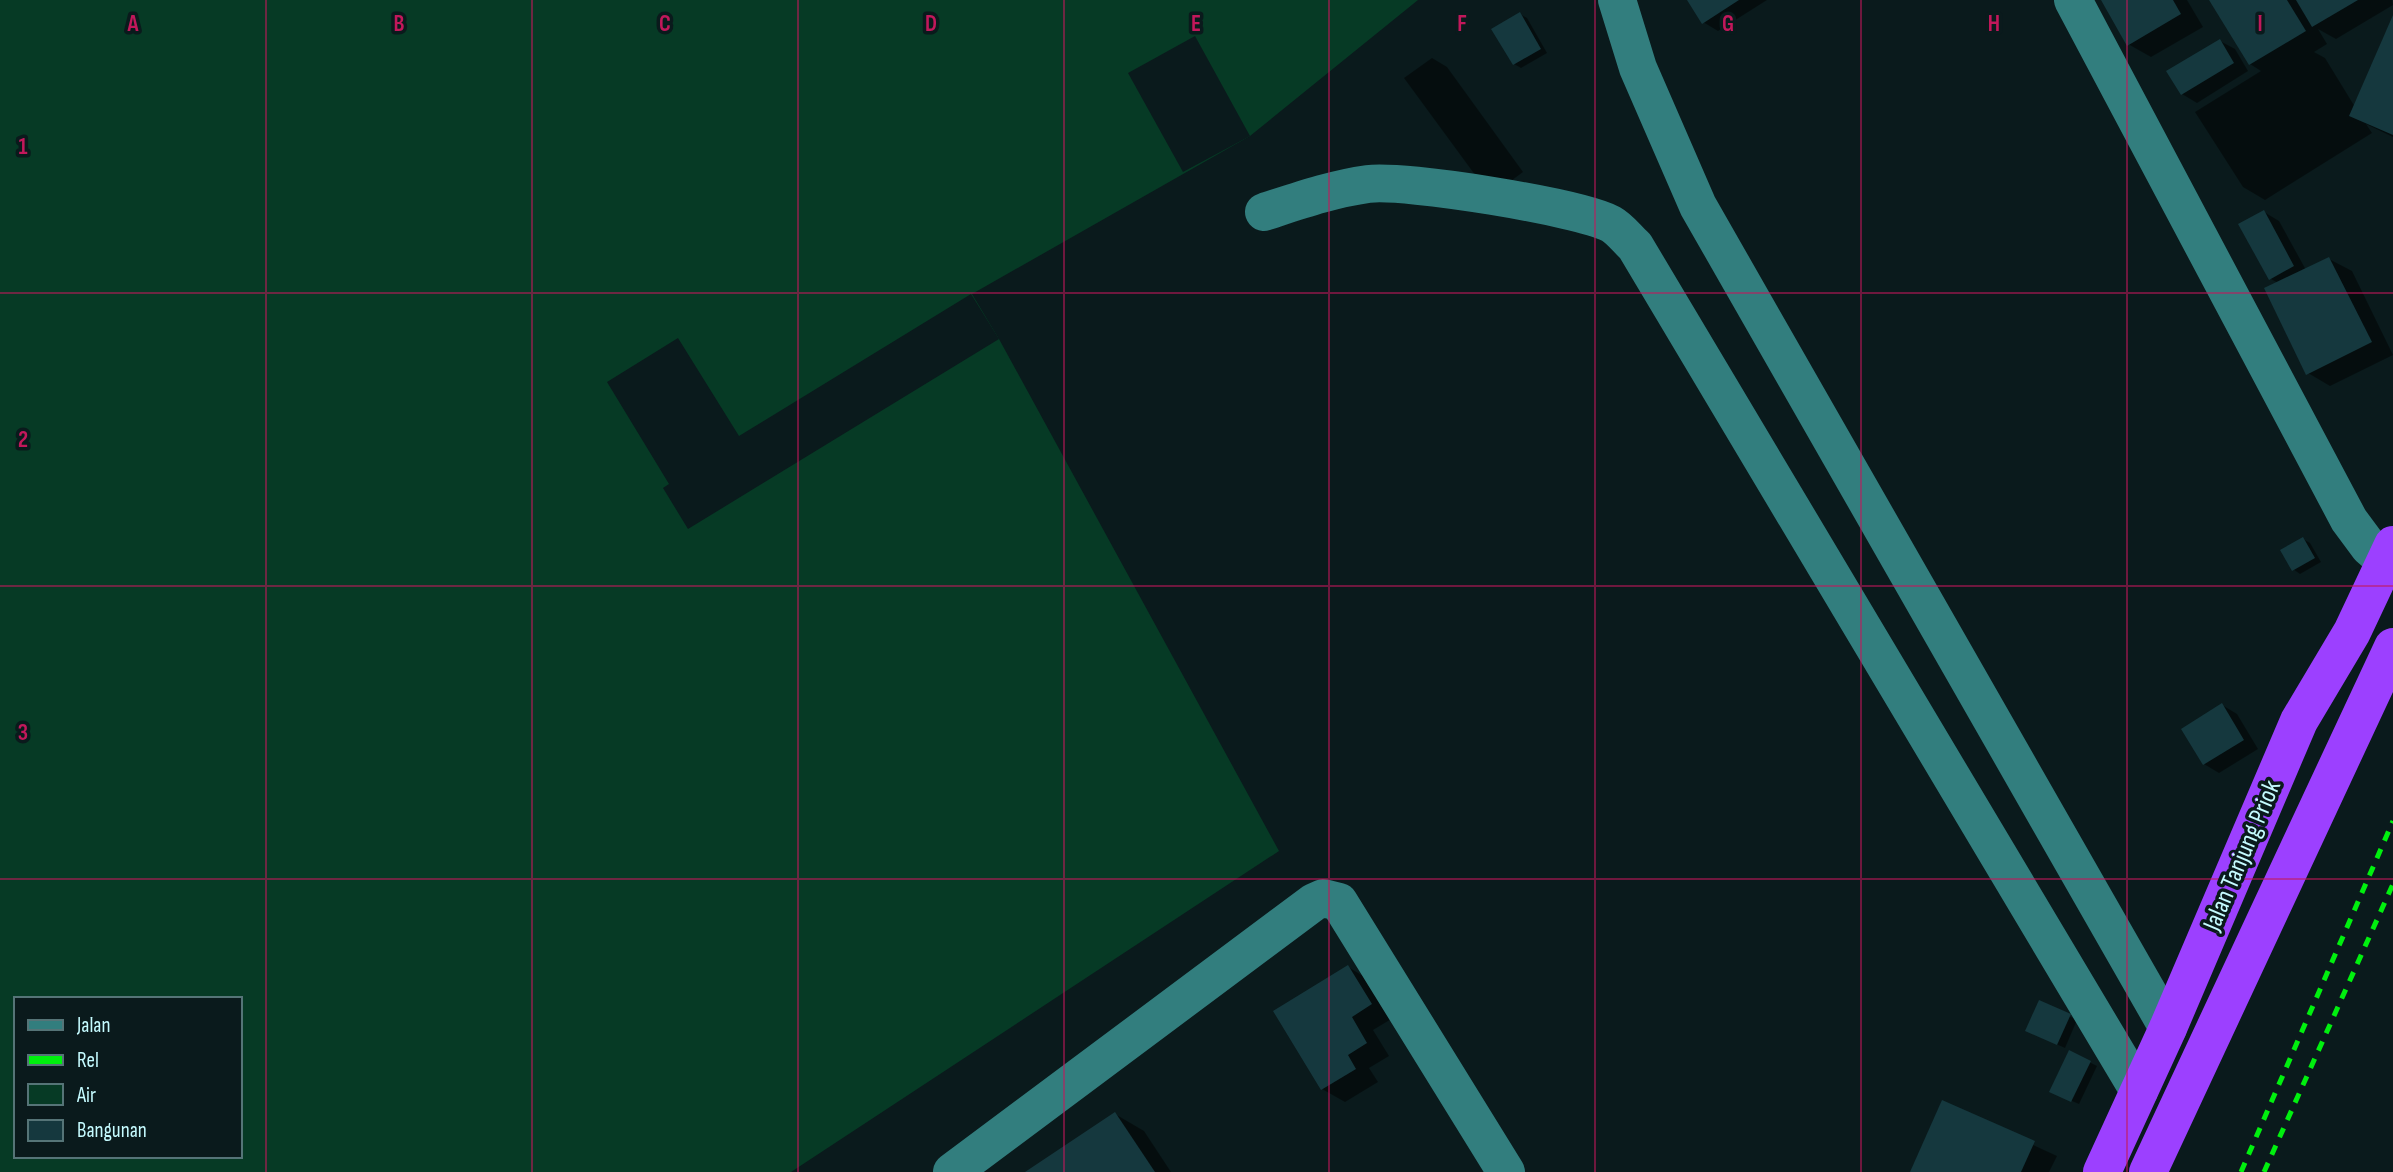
<svg xmlns="http://www.w3.org/2000/svg" width="2393" height="1172" font-family="'Sofia Sans Condensed',sans-serif">
  <rect width="100%" height="100%" fill="#0a1a1c"/>
  <path fill="#063a25" fill-rule="evenodd" d="M0 0H1418L1250 136 972 294 999 339 1279 851 791 1172H0ZM16 999H240V1156H16Z"/>
  <g fill="#0a1a1c">
    <polygon points="1195,36 1250,136 1183,172 1128,73"/>
    <polygon points="971,294 999,339 688,529 663,488 669,484 607,382 678,338 739,436"/>
  </g>
  <g fill="#0007">
    <polygon points="1689,0 1767,0 1718,31 1703,22"/>
    <polygon points="2103,0 2187,0 2203,27 2151,57 2128,44"/>
    <polygon points="2211,0 2392,0 2393,5 2336,39 2318,29 2327,44 2314,52 2325,58 2355,107 2393,20 2393,137 2366,124 2372,133 2265,200 2243,187 2195,112 2261,71 2250,64"/>
    <polygon points="1520,14 1527,18 1547,53 1521,68 1514,64"/>
    <polygon points="2220,41 2235,49 2248,71 2197,103 2182,94"/>
    <polygon points="1432,58 1447,67 1523,172 1496,192 1481,183 1404,78"/>
    <polygon points="2264,212 2279,221 2306,270 2329,259 2352,271 2393,355 2330,386 2308,373 2278,283 2271,279"/>
    <polygon points="2303,539 2310,543 2321,562 2300,574 2293,569"/>
    <polygon points="2222,705 2237,714 2258,749 2219,773 2204,764"/>
    <polygon points="1348,967 1370,980 1393,1018 1373,1030 1389,1056 1369,1068 1378,1082 1345,1102 1322,1089"/>
    <polygon points="2040,1002 2077,1020 2065,1048 2034,1034"/>
    <polygon points="2069,1052 2097,1066 2079,1104 2058,1095"/>
    <polygon points="1943,1103 2057,1156 2049,1172 1912,1172"/>
    <polygon points="1115,1114 1144,1131 1171,1172 1028,1172"/>
  </g>
  <g fill="#15383e">
    <polygon points="1687,0 1739,0 1702,24"/>
    <polygon points="2101,0 2173,0 2181,14 2127,46"/>
    <polygon points="2209,0 2287,0 2306,31 2249,65"/>
    <polygon points="2296,0 2358,0 2312,27"/>
    <polygon points="1520,12 1541,49 1513,65 1491,29"/>
    <polygon points="2393,15 2393,135 2349,116"/>
    <polygon points="2220,39 2234,63 2181,95 2166,71"/>
    <polygon points="2264,210 2294,266 2269,280 2238,224"/>
    <polygon points="2329,257 2372,342 2306,375 2264,288"/>
    <polygon points="2303,537 2315,558 2292,571 2280,550"/>
    <polygon points="2222,703 2244,740 2203,765 2181,729"/>
    <polygon points="1348,965 1372,1004 1352,1017 1367,1043 1348,1055 1356,1069 1321,1090 1273,1011"/>
    <polygon points="2039,1000 2071,1014 2057,1045 2025,1031"/>
    <polygon points="2069,1050 2091,1061 2071,1102 2049,1092"/>
    <polygon points="1942,1100 2035,1141 2021,1172 1910,1172"/>
    <polygon points="1115,1112 1155,1172 1025,1172"/>
  </g>
  <g fill="none" stroke-linecap="round" stroke-linejoin="round">
    <g stroke="#327e7e" stroke-width="38">
      <polyline points="1617,0 1638,68 1698,206 2168,1028"/>
      <polyline points="2073,0 2349,520 2369,547 2393,568"/>
      <path d="M1264 212C1298 201 1332 189 1368 184 1405 179 1579 207 1611 224 1620 229 1627 239 1635 246L2139 1091"/>
      <polyline points="952,1172 1314,902 1323,898 1339,902 1506,1172"/>
    </g>
    <g stroke="#9c40ff" stroke-width="38">
      <polyline points="2102,1172 2168,1028 2299,721 2352,632 2393,545"/>
      <polyline points="2148,1172 2393,647"/>
    </g>
    <g stroke="#00f00e" stroke-width="5" stroke-dasharray="10 9" stroke-linecap="butt">
      <polyline points="2241,1172 2393,821"/>
      <polyline points="2264,1172 2393,884"/>
    </g>
  </g>
  <path fill="none" stroke="#c2185b" stroke-width="2" stroke-opacity="0.55" d="M266 0V1172M532 0V1172M798 0V1172M1064 0V1172M1329 0V1172M1595 0V1172M1861 0V1172M2127 0V1172M0 293H2393M0 586H2393M0 879H2393"/>
  <g text-anchor="middle" stroke-width="7" stroke-linejoin="round" paint-order="stroke">
    <g font-size="26" fill="#c5fbff" stroke="#0a1a1c">
      <text transform="translate(2241 855) rotate(-67)" y="9">Jalan Tanjung Priok</text>
    </g>
  </g>
  <g font-size="23" text-anchor="middle" font-weight="bold" fill="#c2185b" stroke="#0a1a1c" stroke-width="7" stroke-linejoin="round" paint-order="stroke">
    <text x="133" y="31">A</text>
    <text x="399" y="31">B</text>
    <text x="665" y="31">C</text>
    <text x="931" y="31">D</text>
    <text x="1196" y="31">E</text>
    <text x="1462" y="31">F</text>
    <text x="1728" y="31">G</text>
    <text x="1994" y="31">H</text>
    <text x="2260" y="31">I</text>
    <text x="23" y="154">1</text>
    <text x="23" y="447">2</text>
    <text x="23" y="740">3</text>
  </g>
  <rect x="14" y="997" width="228" height="161" fill="#0a1a1c" stroke="#557477" stroke-width="2"/>
  <rect x="28" y="1020" width="35" height="10" fill="#327e7e" stroke="#557477" stroke-width="2"/>
  <text x="77" y="1032" font-size="21" fill="#c5fbff">Jalan</text>
  <rect x="28" y="1055" width="35" height="10" fill="#00f00e" stroke="#557477" stroke-width="2"/>
  <text x="77" y="1067" font-size="21" fill="#c5fbff">Rel</text>
  <rect x="28" y="1084" width="35" height="21" fill="#063a25" stroke="#557477" stroke-width="2"/>
  <text x="77" y="1102" font-size="21" fill="#c5fbff">Air</text>
  <rect x="28" y="1120" width="35" height="21" fill="#15383e" stroke="#557477" stroke-width="2"/>
  <text x="77" y="1137" font-size="21" fill="#c5fbff">Bangunan</text>
</svg>
